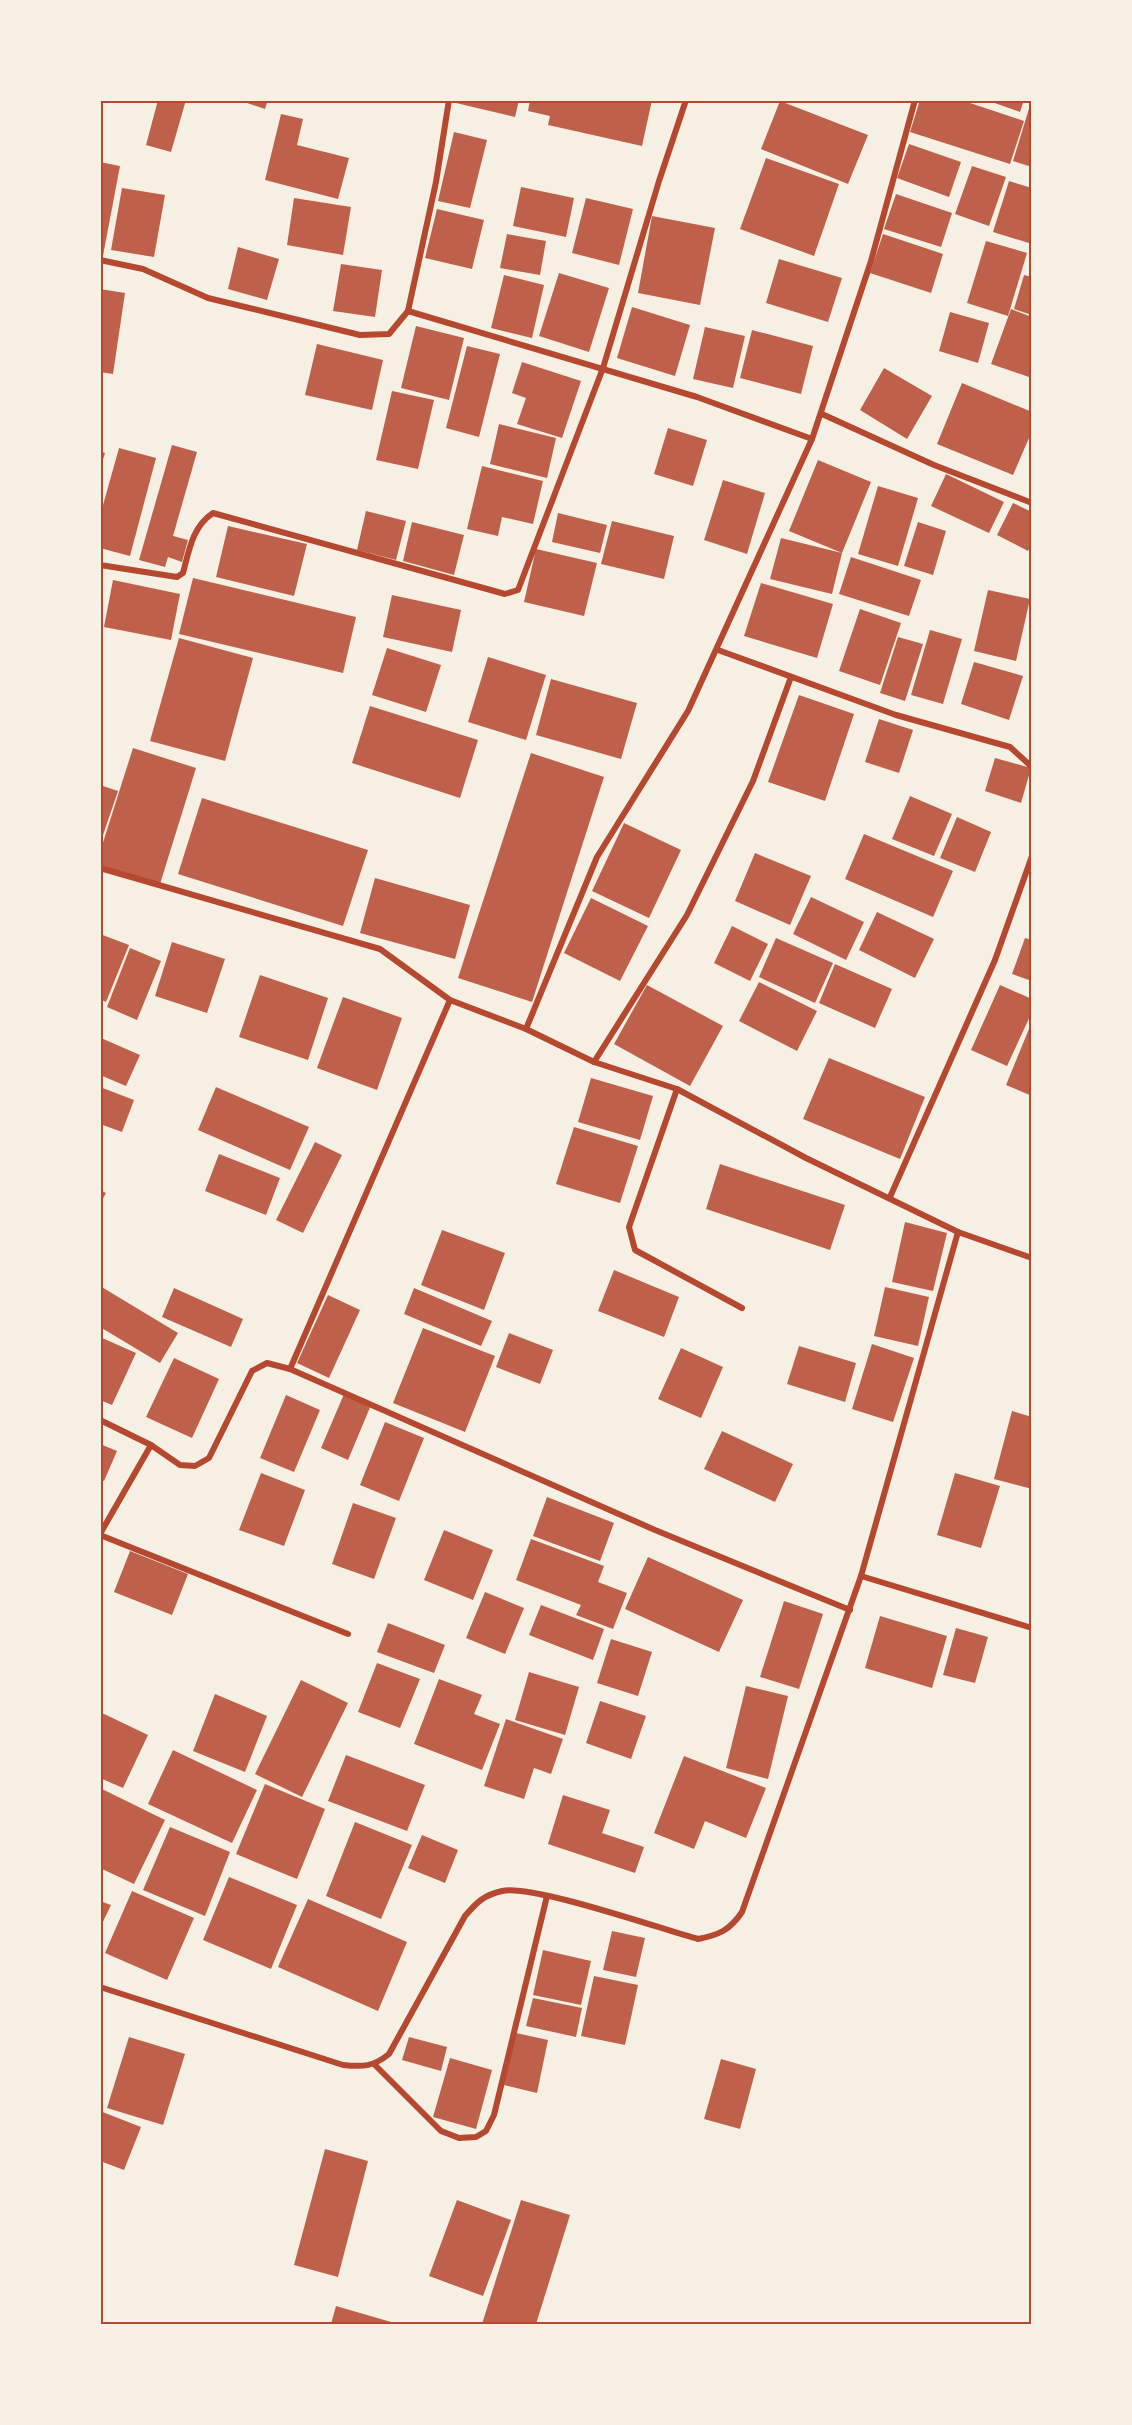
<svg xmlns="http://www.w3.org/2000/svg" width="1132" height="2425" font-family="'Fira Sans Condensed',sans-serif">
  <rect width="100%" height="100%" fill="#f6efe4"/>
  <g fill="#bf614a">
    <polygon points="158,100 186,100 171,152 146,145"/>
    <polygon points="238,100 268,100 265,109"/>
    <polygon points="457,100 519,100 515,117 456,103"/>
    <polygon points="530,100 652,100 642,146 548,125 550,116 528,111"/>
    <polygon points="920,100 961,100 1024,121 1010,164 910,132"/>
    <polygon points="986,100 1024,100 1020,112"/>
    <polygon points="780,101 868,135 848,184 761,149"/>
    <polygon points="1031,102 1032,102 1032,167 1013,161"/>
    <polygon points="281,114 303,119 297,145 349,158 338,199 265,180"/>
    <polygon points="454,132 487,140 470,208 438,201"/>
    <polygon points="909,144 961,162 949,197 897,178"/>
    <polygon points="766,158 839,184 814,256 740,229"/>
    <polygon points="100,162 120,166 102,261 100,261"/>
    <polygon points="972,166 1006,177 989,226 955,214"/>
    <polygon points="1009,181 1032,188 1032,244 993,232"/>
    <polygon points="521,187 574,198 566,237 513,226"/>
    <polygon points="122,188 165,195 154,257 111,250"/>
    <polygon points="896,194 952,213 941,247 884,229"/>
    <polygon points="294,198 351,207 343,255 287,245"/>
    <polygon points="586,198 633,209 619,265 572,253"/>
    <polygon points="437,209 484,220 472,269 425,258"/>
    <polygon points="652,216 715,228 700,305 638,293"/>
    <polygon points="507,234 546,241 540,275 500,268"/>
    <polygon points="883,234 943,254 931,293 870,273"/>
    <polygon points="986,241 1027,253 1008,316 967,303"/>
    <polygon points="238,247 279,259 267,300 228,289"/>
    <polygon points="779,259 842,278 828,322 766,303"/>
    <polygon points="341,264 382,270 375,317 333,311"/>
    <polygon points="559,273 609,288 589,352 539,336"/>
    <polygon points="504,275 544,285 532,338 491,328"/>
    <polygon points="1024,275 1032,277 1032,315 1014,309"/>
    <polygon points="100,289 125,293 113,374 100,372"/>
    <polygon points="632,307 690,325 675,376 617,358"/>
    <polygon points="1011,309 1032,317 1032,378 991,364"/>
    <polygon points="950,312 989,323 978,363 939,351"/>
    <polygon points="416,326 464,338 449,400 401,388"/>
    <polygon points="705,327 745,336 733,388 693,379"/>
    <polygon points="752,330 813,346 801,394 740,378"/>
    <polygon points="317,344 383,360 372,410 305,395"/>
    <polygon points="467,346 500,354 479,437 446,428"/>
    <polygon points="522,362 581,381 562,438 517,424 526,398 512,393"/>
    <polygon points="884,368 932,396 907,439 860,410"/>
    <polygon points="962,383 1032,412 1032,431 1013,475 937,444"/>
    <polygon points="392,391 434,400 418,469 376,460"/>
    <polygon points="499,424 556,438 547,478 490,464"/>
    <polygon points="668,428 707,440 693,486 654,474"/>
    <polygon points="172,445 197,452 173,536 188,540 182,562 168,557 165,567 139,560"/>
    <polygon points="119,448 156,458 130,556 100,548 100,516"/>
    <polygon points="100,451 105,453 101,466 100,466"/>
    <polygon points="818,460 871,482 842,553 832,594 770,579 781,538 842,553 789,531"/>
    <polygon points="482,466 543,481 533,524 502,517 498,536 467,529"/>
    <polygon points="946,474 1004,502 989,533 931,506"/>
    <polygon points="723,480 765,493 747,554 704,540"/>
    <polygon points="878,486 918,498 898,566 858,554"/>
    <polygon points="1013,503 1032,512 1032,543 1028,551 997,535"/>
    <polygon points="366,511 406,521 396,560 357,550"/>
    <polygon points="558,513 607,525 600,553 552,542"/>
    <polygon points="612,521 674,536 664,579 601,564"/>
    <polygon points="412,522 464,535 454,575 403,561"/>
    <polygon points="918,522 946,531 933,575 904,566"/>
    <polygon points="228,526 307,544 294,596 216,577"/>
    <polygon points="536,549 597,563 584,616 524,602"/>
    <polygon points="851,557 921,580 909,616 839,594"/>
    <polygon points="193,578 356,617 343,673 179,634"/>
    <polygon points="113,580 180,594 171,640 104,627"/>
    <polygon points="761,583 833,604 817,658 744,636"/>
    <polygon points="988,590 1030,599 1016,661 974,651"/>
    <polygon points="392,595 461,610 452,652 383,637"/>
    <polygon points="860,609 901,623 880,685 839,671"/>
    <polygon points="930,630 962,639 943,704 911,695"/>
    <polygon points="898,637 923,644 905,701 880,693"/>
    <polygon points="179,638 253,658 225,761 150,741"/>
    <polygon points="387,648 441,665 426,712 372,695"/>
    <polygon points="488,657 546,675 526,740 468,722"/>
    <polygon points="974,662 1023,676 1009,720 961,704"/>
    <polygon points="551,679 637,703 621,759 536,735"/>
    <polygon points="799,695 854,714 825,801 768,782"/>
    <polygon points="370,706 478,740 460,798 352,763"/>
    <polygon points="879,719 913,730 899,773 865,762"/>
    <polygon points="133,748 196,768 160,884 100,866 100,852"/>
    <polygon points="531,753 604,777 532,1002 458,978"/>
    <polygon points="995,758 1031,768 1021,803 985,791"/>
    <polygon points="100,785 118,791 101,841 100,841"/>
    <polygon points="910,796 952,814 934,856 892,839"/>
    <polygon points="202,798 368,850 343,926 178,874"/>
    <polygon points="957,817 991,832 975,872 940,858"/>
    <polygon points="624,823 681,850 649,918 592,891"/>
    <polygon points="864,834 953,871 933,917 845,879"/>
    <polygon points="755,853 811,876 790,925 735,901"/>
    <polygon points="375,878 470,905 455,959 360,933"/>
    <polygon points="811,897 864,922 846,960 793,934"/>
    <polygon points="591,898 648,926 620,981 564,953"/>
    <polygon points="877,912 934,939 915,978 859,950"/>
    <polygon points="732,926 768,944 750,981 714,963"/>
    <polygon points="100,934 129,945 106,1002 100,999"/>
    <polygon points="776,938 833,963 815,1003 759,977"/>
    <polygon points="1025,938 1032,940 1032,981 1012,974"/>
    <polygon points="172,942 225,959 207,1013 155,996"/>
    <polygon points="130,948 161,961 137,1020 107,1007"/>
    <polygon points="835,964 892,989 875,1028 819,1003"/>
    <polygon points="260,975 328,998 308,1060 239,1037"/>
    <polygon points="759,982 817,1011 797,1051 739,1021"/>
    <polygon points="647,985 723,1026 690,1086 614,1044"/>
    <polygon points="1000,985 1032,999 1032,1012 1007,1066 971,1050"/>
    <polygon points="343,997 402,1018 377,1090 317,1068"/>
    <polygon points="1031,1024 1032,1024 1032,1096 1006,1085"/>
    <polygon points="101,1038 140,1055 126,1086 100,1075"/>
    <polygon points="829,1058 925,1097 900,1159 803,1119"/>
    <polygon points="591,1078 653,1096 640,1140 578,1122"/>
    <polygon points="100,1087 134,1100 122,1132 100,1124"/>
    <polygon points="216,1087 309,1127 290,1170 198,1130"/>
    <polygon points="574,1127 638,1146 620,1203 556,1184"/>
    <polygon points="315,1142 342,1155 303,1233 276,1220"/>
    <polygon points="219,1154 280,1178 266,1215 205,1191"/>
    <polygon points="720,1164 845,1205 830,1250 706,1209"/>
    <polygon points="100,1190 106,1193 100,1204"/>
    <polygon points="905,1222 947,1233 933,1291 892,1282"/>
    <polygon points="442,1230 505,1253 484,1310 421,1285"/>
    <polygon points="614,1270 679,1297 664,1337 598,1311"/>
    <polygon points="100,1286 178,1333 160,1363 100,1327"/>
    <polygon points="885,1287 929,1297 918,1346 874,1336"/>
    <polygon points="174,1288 243,1319 231,1347 162,1317"/>
    <polygon points="414,1288 492,1321 481,1346 404,1314"/>
    <polygon points="328,1295 360,1310 329,1378 297,1363"/>
    <polygon points="423,1328 495,1356 465,1432 393,1403"/>
    <polygon points="509,1333 553,1350 540,1384 496,1367"/>
    <polygon points="100,1337 136,1353 112,1405 100,1400"/>
    <polygon points="872,1344 914,1358 893,1422 852,1409"/>
    <polygon points="799,1346 856,1363 845,1402 787,1384"/>
    <polygon points="681,1348 723,1367 701,1418 658,1399"/>
    <polygon points="174,1358 219,1379 192,1438 146,1417"/>
    <polygon points="344,1394 371,1405 348,1460 321,1448"/>
    <polygon points="286,1395 320,1410 294,1472 260,1458"/>
    <polygon points="1012,1411 1032,1417 1032,1489 994,1479"/>
    <polygon points="385,1422 424,1438 399,1501 360,1485"/>
    <polygon points="722,1431 793,1464 775,1502 704,1469"/>
    <polygon points="100,1444 117,1451 104,1481 100,1479"/>
    <polygon points="261,1473 305,1490 284,1546 239,1530"/>
    <polygon points="955,1473 1000,1486 981,1548 937,1535"/>
    <polygon points="547,1497 614,1523 600,1561 533,1536"/>
    <polygon points="353,1503 396,1518 374,1579 332,1564"/>
    <polygon points="444,1530 493,1550 473,1600 424,1580"/>
    <polygon points="531,1539 604,1566 598,1582 627,1593 613,1629 576,1615 581,1605 516,1580"/>
    <polygon points="130,1551 188,1574 172,1615 114,1592"/>
    <polygon points="648,1557 743,1600 719,1652 625,1609"/>
    <polygon points="485,1592 524,1608 505,1654 466,1638"/>
    <polygon points="784,1601 823,1614 799,1689 760,1677"/>
    <polygon points="541,1605 604,1629 593,1660 529,1635"/>
    <polygon points="880,1616 947,1636 932,1688 865,1668"/>
    <polygon points="388,1623 445,1645 434,1673 377,1652"/>
    <polygon points="956,1628 988,1637 975,1683 943,1675"/>
    <polygon points="611,1639 652,1652 638,1696 597,1683"/>
    <polygon points="377,1663 420,1679 400,1728 358,1712"/>
    <polygon points="529,1672 579,1687 565,1735 515,1720"/>
    <polygon points="439,1679 482,1695 474,1714 500,1724 482,1770 414,1744"/>
    <polygon points="301,1680 348,1703 302,1797 255,1774"/>
    <polygon points="746,1686 788,1696 768,1779 726,1768"/>
    <polygon points="215,1694 267,1716 245,1772 193,1751"/>
    <polygon points="600,1701 646,1716 631,1759 586,1743"/>
    <polygon points="100,1712 148,1735 123,1788 100,1778"/>
    <polygon points="506,1719 563,1739 551,1774 534,1768 524,1799 484,1786"/>
    <polygon points="173,1750 257,1790 232,1843 148,1804"/>
    <polygon points="346,1755 425,1785 407,1831 328,1801"/>
    <polygon points="684,1756 766,1788 746,1838 705,1821 694,1849 654,1833"/>
    <polygon points="265,1784 325,1809 297,1879 236,1854"/>
    <polygon points="100,1788 165,1820 134,1884 100,1868"/>
    <polygon points="563,1795 610,1810 602,1833 644,1847 635,1873 548,1844"/>
    <polygon points="355,1822 412,1845 381,1919 326,1896"/>
    <polygon points="170,1827 230,1852 205,1916 143,1890"/>
    <polygon points="422,1835 458,1850 445,1883 408,1868"/>
    <polygon points="229,1877 297,1905 271,1969 203,1940"/>
    <polygon points="132,1891 194,1918 167,1980 105,1953"/>
    <polygon points="308,1899 407,1942 378,2011 278,1967"/>
    <polygon points="100,1901 111,1905 100,1928"/>
    <polygon points="612,1931 645,1938 636,1977 603,1970"/>
    <polygon points="543,1950 591,1961 581,2005 533,1995"/>
    <polygon points="594,1976 638,1985 625,2045 581,2036"/>
    <polygon points="533,1998 582,2008 576,2037 526,2026"/>
    <polygon points="516,2033 548,2040 537,2093 504,2085"/>
    <polygon points="129,2037 185,2054 163,2125 107,2108"/>
    <polygon points="409,2037 447,2047 441,2071 402,2060"/>
    <polygon points="450,2058 492,2070 476,2129 433,2117"/>
    <polygon points="721,2059 756,2069 740,2129 704,2119"/>
    <polygon points="100,2111 141,2127 124,2170 100,2161"/>
    <polygon points="325,2149 368,2161 338,2277 294,2265"/>
    <polygon points="457,2200 511,2220 483,2296 429,2276"/>
    <polygon points="521,2200 570,2215 536,2324 482,2324"/>
    <polygon points="336,2306 398,2324 331,2324"/>
  </g>
  <g fill="none" stroke-linecap="round" stroke-linejoin="round">
    <g stroke="#b5482f" stroke-width="6">
      <polyline points="100,260 143,269 208,298 360,335 389,334 408,311 697,397 812,439"/>
      <polyline points="408,311 436,182 449,100"/>
      <polyline points="822,414 934,465 1032,503"/>
      <path d="M100 565 177 577 183 573C189 551 192 527 213 513L505 594 518 590 603 368 659 181 686 100"/>
      <polyline points="718,650 896,715 1010,747 1032,767"/>
      <polyline points="100,868 380,949 450,1000 526,1029 594,1062 677,1089 806,1158 958,1232 1032,1258"/>
      <polyline points="526,1029 597,857 688,711 812,439 871,261 915,100"/>
      <polyline points="594,1062 687,915 753,781 791,677"/>
      <polyline points="677,1089 629,1227 635,1250 742,1308"/>
      <polyline points="890,1197 995,960 1032,856"/>
      <polyline points="290,1369 450,1000"/>
      <polyline points="100,1420 151,1445 180,1465 195,1466 209,1458 252,1371 267,1363 290,1369 655,1530 850,1610"/>
      <polyline points="100,1534 151,1445"/>
      <polyline points="100,1535 348,1634"/>
      <polyline points="861,1576 1032,1628"/>
      <path d="M100 1987 343 2065C363 2067 373 2067 389 2054L465 1916C477 1902 484 1895 502 1891 532 1884 661 1929 698 1939 719 1935 730 1930 742 1912L861 1576 958 1232"/>
      <polyline points="375,2065 441,2131 459,2138 476,2137 486,2131 494,2115 547,1896"/>
    </g>
  </g>
  <rect width="1132" height="2425" fill="none" stroke="#f6efe4" stroke-width="204"/>
  <rect x="102" y="102" width="928" height="2221" fill="none" stroke="#b5482f" stroke-width="2"/>
</svg>
